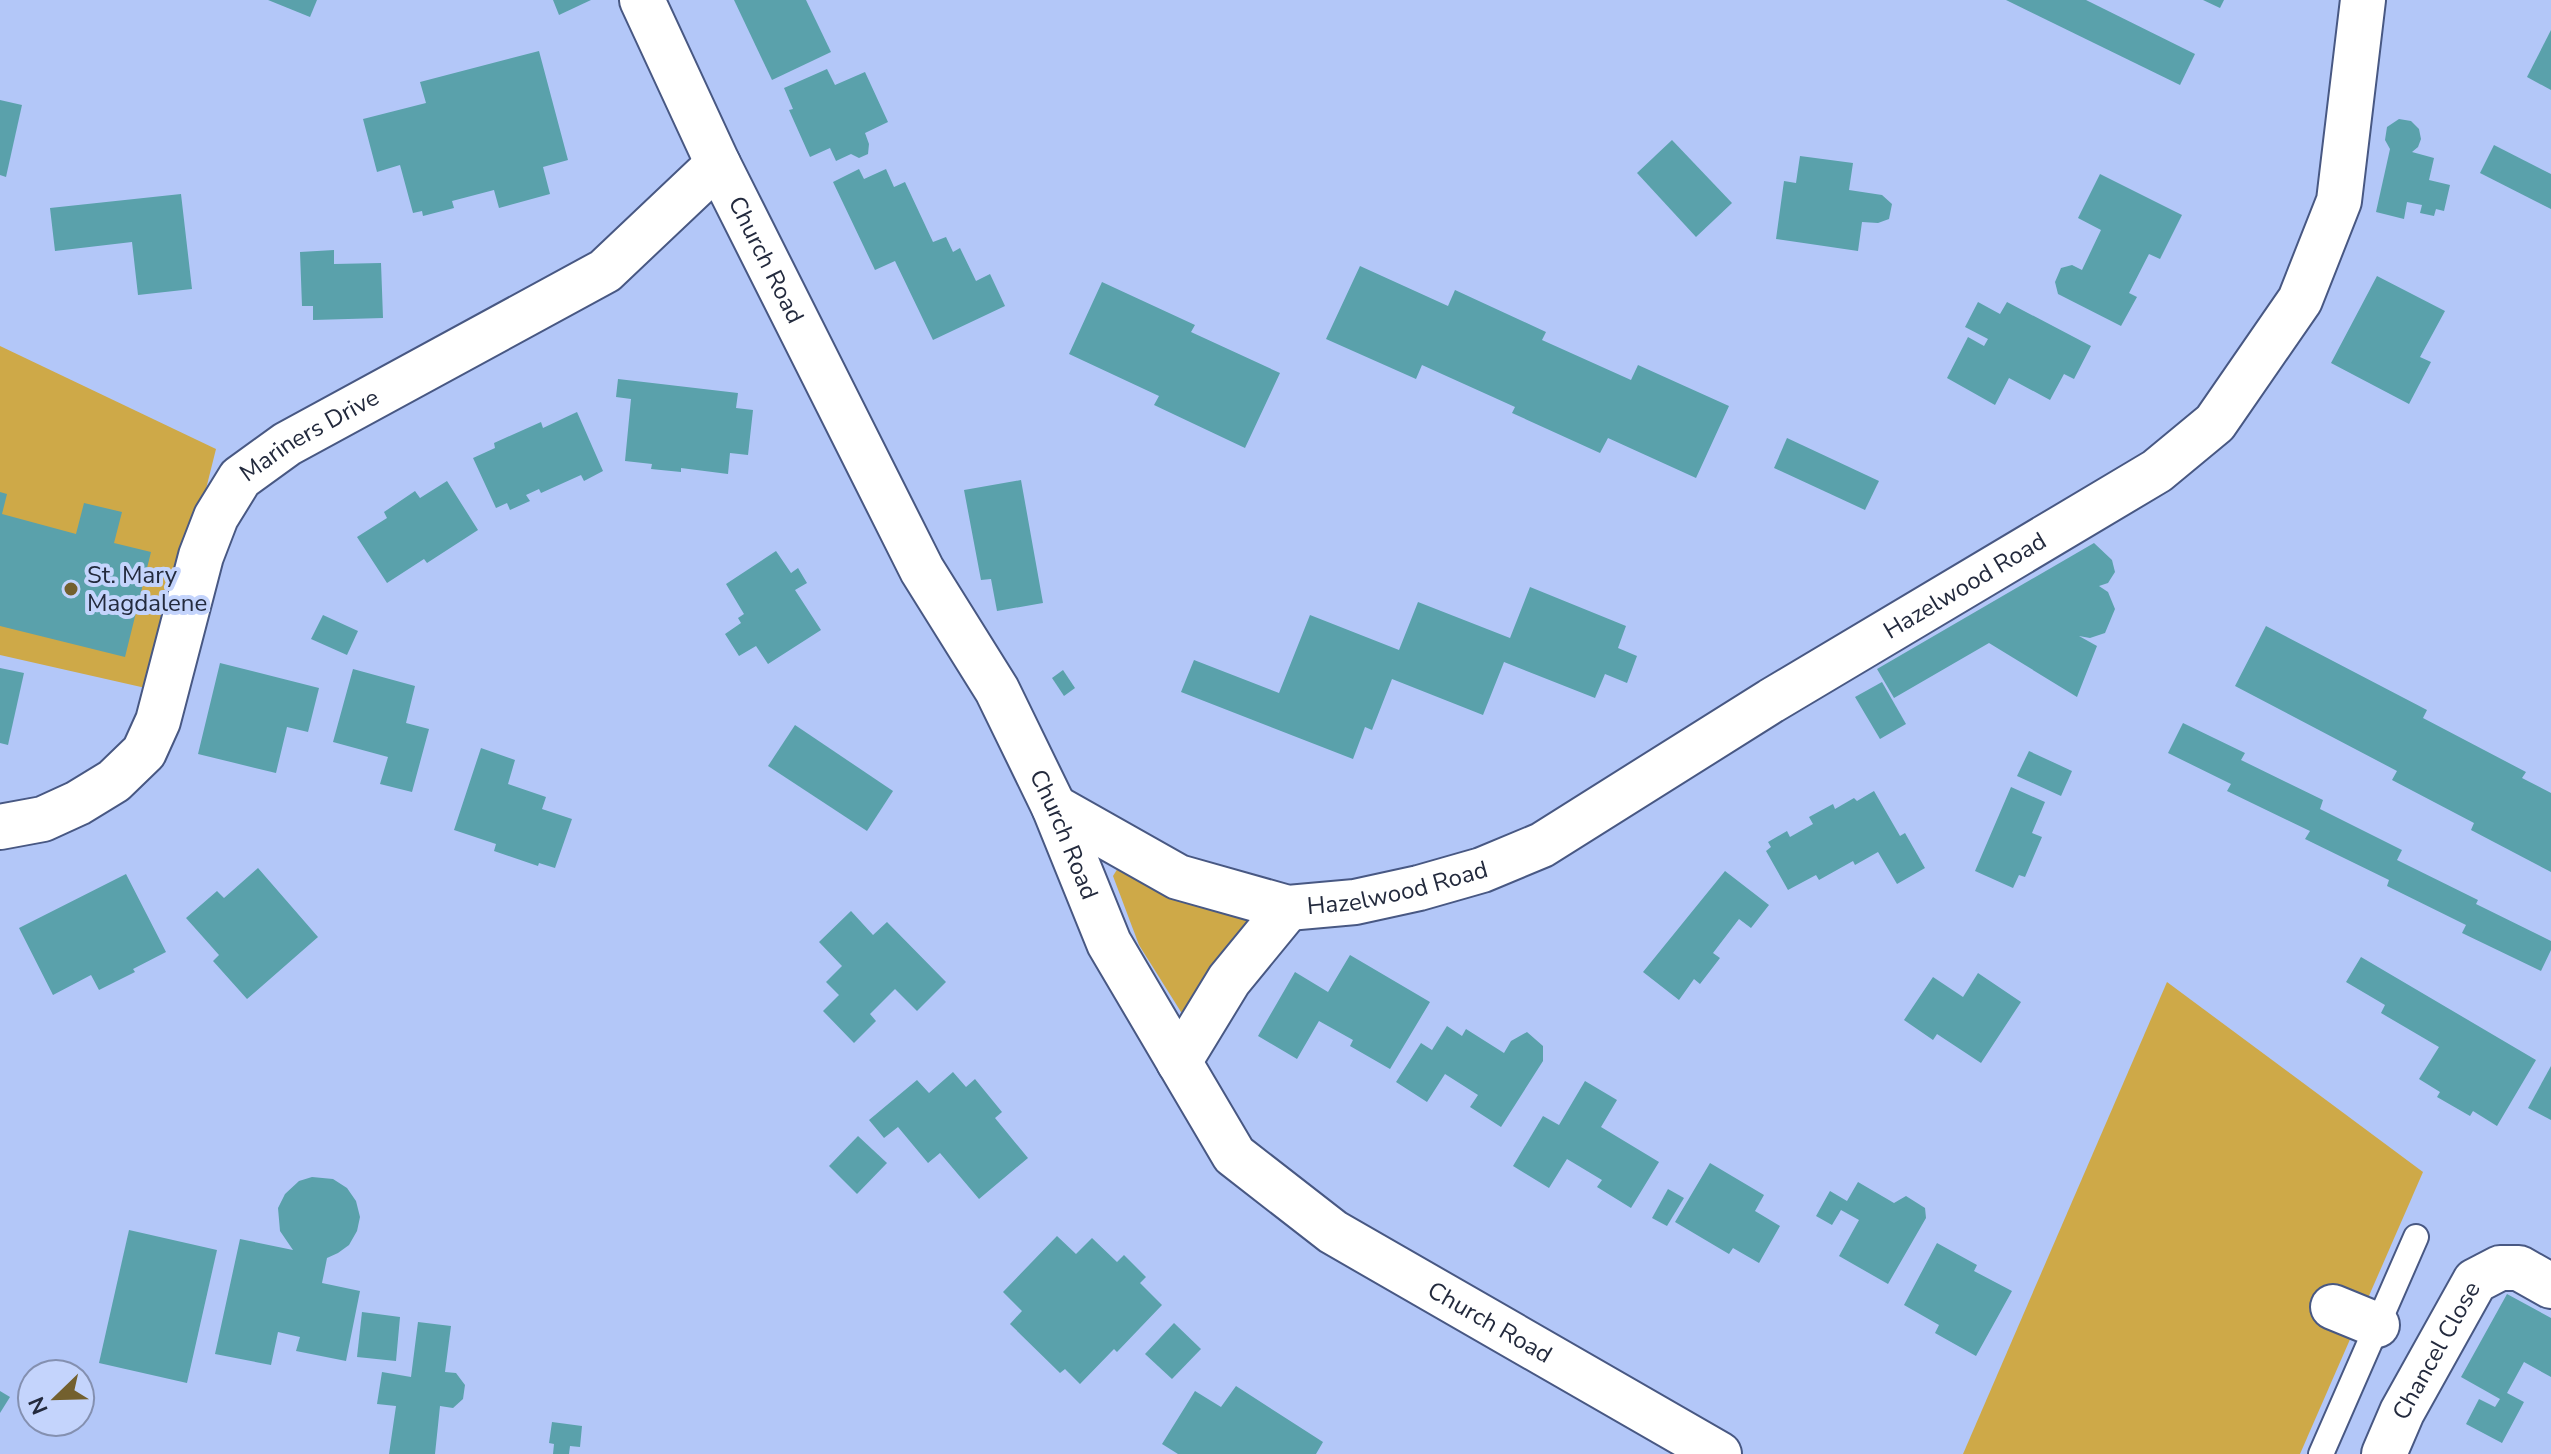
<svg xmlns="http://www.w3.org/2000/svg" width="2551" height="1454" font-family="'Nunito Sans',sans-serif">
  <rect width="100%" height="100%" fill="#b3c7f8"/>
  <g fill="#cea948">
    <polygon points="0,346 216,449 192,545 150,689 0,655"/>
    <polygon points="1118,868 1251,920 1188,1014 1181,1012 1139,945 1113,876"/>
    <polygon points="2167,982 2423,1172 2300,1454 1963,1454"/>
  </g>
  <g fill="#5aa1ab">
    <polygon points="268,0 317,0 310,17"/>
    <polygon points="553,0 591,0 559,15"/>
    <polygon points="734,0 806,0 831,52 772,80"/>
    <polygon points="2006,0 2086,0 2195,54 2180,85"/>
    <polygon points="2203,0 2224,0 2220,8"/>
    <polygon points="2551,30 2551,90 2527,77"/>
    <polygon points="539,51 568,160 543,167 550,194 499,208 494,190 452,201 454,208 423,216 422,211 413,213 400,165 377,172 363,119 426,103 420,82"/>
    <polygon points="827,69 835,85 865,72 888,122 865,133 869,144 868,154 859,158 851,154 836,161 830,148 810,157 789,110 793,109 784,88"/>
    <polygon points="0,100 22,105 6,177 0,175"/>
    <polygon points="2399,119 2411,121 2419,129 2421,139 2418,147 2412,152 2434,158 2429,180 2450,185 2444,211 2436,209 2434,216 2420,213 2422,205 2407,202 2404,219 2376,212 2390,149 2385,140 2387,127"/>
    <polygon points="1672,140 1732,203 1696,237 1637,173"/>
    <polygon points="2494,145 2551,174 2551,209 2480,173"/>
    <polygon points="1800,156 1853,163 1849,190 1882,195 1892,204 1889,219 1878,223 1862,222 1858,251 1776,239 1784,181 1796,183"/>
    <polygon points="859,169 864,179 886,169 894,187 905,182 933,242 946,237 953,252 960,248 976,281 990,274 1005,306 933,340 895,261 875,270 833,182"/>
    <polygon points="2100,174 2182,215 2160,259 2149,254 2129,293 2137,297 2121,326 2058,294 2055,282 2061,268 2072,265 2082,270 2101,230 2078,218"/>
    <polygon points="181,194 192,289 138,295 132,242 55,251 50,208"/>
    <polygon points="334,250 334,264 381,263 383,318 313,320 313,306 302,306 300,252"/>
    <polygon points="1360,266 1448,306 1455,290 1546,332 1542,340 1631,380 1638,365 1729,406 1696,478 1608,438 1600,453 1512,413 1515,407 1422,365 1416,379 1326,339"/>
    <polygon points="2377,276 2445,311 2420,357 2431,362 2409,404 2331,363"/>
    <polygon points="1102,282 1195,325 1191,332 1280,373 1245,448 1154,405 1159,396 1069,354"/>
    <polygon points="1978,302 2000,314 2007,302 2091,346 2074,379 2064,374 2050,400 2009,378 1995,405 1947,378 1968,337 1984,346 1988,339 1965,327"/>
    <polygon points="618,379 738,393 736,408 753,410 748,455 730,453 728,474 681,468 681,472 651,469 652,464 625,461 631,399 616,397"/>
    <polygon points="577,412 603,471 584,481 581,475 541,493 539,489 526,495 530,501 510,510 507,503 496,508 473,458 495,448 494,443 541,422 543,428"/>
    <polygon points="1787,438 1879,481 1865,510 1774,468"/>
    <polygon points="1021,480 1043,603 997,611 991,579 981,580 964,490"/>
    <polygon points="447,481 478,530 427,563 424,559 387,583 357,537 387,518 384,512 415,491 420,498"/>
    <polygon points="0,492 7,494 2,514 76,534 84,503 122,512 114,543 151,552 125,657 0,626"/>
    <polygon points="2094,543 2112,560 2115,572 2108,583 2099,586 2108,592 2115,609 2105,633 2090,638 2079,636 2097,646 2077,697 1989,643 1894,698 1877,669"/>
    <polygon points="776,551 791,573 798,568 807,583 795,590 821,630 768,664 756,646 739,656 725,634 741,623 738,618 744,614 726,584"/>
    <polygon points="1530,587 1626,626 1618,648 1637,656 1627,683 1605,674 1595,698 1504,662 1483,715 1392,679 1372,730 1365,727 1353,759 1181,692 1194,660 1279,693 1310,615 1399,650 1418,602 1510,638"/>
    <polygon points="323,615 358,631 347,655 311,639"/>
    <polygon points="2266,626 2427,710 2423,718 2526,772 2522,778 2551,793 2551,872 2471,830 2474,823 2392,780 2397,771 2235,686"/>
    <polygon points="220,663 319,688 308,732 287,727 276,773 198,754"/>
    <polygon points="0,668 24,673 8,745 0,743"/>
    <polygon points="353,669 415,686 406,723 429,729 412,792 380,784 388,757 333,742"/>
    <polygon points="1063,670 1075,688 1064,696 1052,678"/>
    <polygon points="1882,682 1906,724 1880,739 1855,697"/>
    <polygon points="2183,723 2245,753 2241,760 2323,800 2320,809 2402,850 2397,860 2478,900 2476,904 2551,941 2551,950 2541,971 2462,933 2466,925 2387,886 2389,880 2305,839 2310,831 2227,791 2231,784 2168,753"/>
    <polygon points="795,725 893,791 867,831 768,766"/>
    <polygon points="481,748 515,760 508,784 546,797 542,809 572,819 555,868 539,863 538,866 494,851 496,844 454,830"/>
    <polygon points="2029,751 2072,771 2061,796 2017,776"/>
    <polygon points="2011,787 2045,802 2032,833 2042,837 2025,877 2019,875 2013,888 1975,871"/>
    <polygon points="1874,791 1900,836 1905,833 1925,868 1897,884 1878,852 1855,865 1853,861 1819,880 1816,875 1788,890 1766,851 1771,847 1768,842 1787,831 1790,837 1813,824 1809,817 1833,804 1835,809 1854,798 1857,801"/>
    <polygon points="258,868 318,937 247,999 213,961 219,955 186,918 217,891 224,898"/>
    <polygon points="1725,871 1769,905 1751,928 1739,919 1713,953 1720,958 1700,984 1694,979 1679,1000 1643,972"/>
    <polygon points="126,874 166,952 133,969 135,972 99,990 91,975 53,995 19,928"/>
    <polygon points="851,911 873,935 887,922 946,982 917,1011 895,989 870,1014 876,1021 854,1043 823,1011 839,995 826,982 842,966 819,942"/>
    <polygon points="1350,955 1430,1002 1390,1069 1350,1046 1353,1040 1319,1021 1297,1059 1258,1036 1295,972 1328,992"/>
    <polygon points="2361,957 2536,1060 2497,1126 2473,1111 2470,1116 2437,1097 2440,1092 2419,1079 2439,1047 2381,1013 2385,1005 2346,982"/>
    <polygon points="1978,973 2021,1002 1981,1063 1937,1034 1933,1040 1904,1020 1933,977 1963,997"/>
    <polygon points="1447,1026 1462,1036 1466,1029 1504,1053 1511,1041 1527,1032 1543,1046 1543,1061 1501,1127 1470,1107 1478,1095 1445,1074 1427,1102 1396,1082 1421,1043 1432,1050"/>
    <polygon points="2551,1066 2551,1120 2528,1108"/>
    <polygon points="953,1072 966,1087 975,1079 1002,1112 995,1118 1028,1158 979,1199 940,1153 928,1163 898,1127 884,1138 869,1120 917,1080 929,1093"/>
    <polygon points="1585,1081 1617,1100 1601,1127 1659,1162 1631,1208 1597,1187 1602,1180 1567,1159 1549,1188 1513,1166 1543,1116 1559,1125"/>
    <polygon points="858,1136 887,1163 857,1194 829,1166"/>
    <polygon points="1710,1163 1764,1195 1755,1211 1780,1226 1759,1263 1733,1248 1729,1254 1675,1222"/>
    <polygon points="312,1177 333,1179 347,1188 356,1201 360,1217 357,1231 349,1245 338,1253 327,1258 322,1283 360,1291 346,1361 296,1351 300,1337 278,1332 271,1365 215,1354 240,1239 293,1250 280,1231 278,1208 285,1194 299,1181"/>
    <polygon points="1858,1182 1894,1203 1906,1196 1925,1208 1926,1218 1888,1284 1839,1256 1859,1220 1841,1210 1832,1225 1816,1216 1830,1191 1847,1201"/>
    <polygon points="1668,1189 1684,1198 1667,1226 1652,1218"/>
    <polygon points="129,1230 217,1250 187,1383 99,1363"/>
    <polygon points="1057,1236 1076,1254 1092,1238 1117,1262 1124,1255 1146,1277 1140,1283 1162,1305 1117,1352 1114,1349 1080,1384 1065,1369 1060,1373 1010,1324 1022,1311 1003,1292"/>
    <polygon points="1937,1243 1977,1265 1974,1271 2012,1291 1976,1356 1935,1333 1939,1325 1904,1305"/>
    <polygon points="2507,1294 2551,1318 2551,1377 2524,1362 2507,1393 2524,1402 2502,1443 2466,1424 2479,1399 2495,1407 2500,1399 2461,1377"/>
    <polygon points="362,1312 400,1317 396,1361 357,1357"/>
    <polygon points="418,1322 451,1326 445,1372 456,1373 465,1385 463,1399 453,1408 440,1406 435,1454 389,1454 396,1406 377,1404 382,1372 411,1377"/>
    <polygon points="1174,1323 1201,1349 1172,1379 1145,1354"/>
    <polygon points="1236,1386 1323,1442 1316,1454 1178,1454 1162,1444 1195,1391 1221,1407"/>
    <polygon points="0,1391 10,1397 0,1413"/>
    <polygon points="552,1422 582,1426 580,1447 570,1446 569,1454 553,1454 554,1444 549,1443"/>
  </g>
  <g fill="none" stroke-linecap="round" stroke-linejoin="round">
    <g stroke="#485883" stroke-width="28">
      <polyline id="service" points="2321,1454 2416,1237"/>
    </g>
    <g stroke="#485883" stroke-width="48">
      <g id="minor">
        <path id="s1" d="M642 0 718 164 922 570 997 690 1054 807 1109 943 1234 1155 1333 1232 1719 1454"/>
        <path id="s2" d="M1054 807 1178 877 1288 908 1355 902 1419 888 1482 870 1542 845 1771 701 2157 471 2215 423 2300 300 2339 201 2363 0"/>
        <path id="s3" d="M0 827 43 819 78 803 114 781 144 752 158 721 201 556 216 517 240 478 287 444 605 271 718 164"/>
        <polyline points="1179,1062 1229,980 1288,908"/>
        <polyline points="2333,1307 2377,1325"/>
        <path id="s4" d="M2384 1454 2402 1412 2475 1281 2500 1268H2519L2551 1286"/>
      </g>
    </g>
    <use href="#service" stroke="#fff" stroke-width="24"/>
    <use href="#minor" stroke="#fff" stroke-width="44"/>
  </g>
  <circle fill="#73602e" stroke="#c4d4fc" stroke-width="3" cx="71" cy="589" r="8"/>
  <g text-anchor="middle" stroke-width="8" stroke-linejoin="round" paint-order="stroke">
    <g font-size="24" fill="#232a3d" stroke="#c4d4fc">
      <text dy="8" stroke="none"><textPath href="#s1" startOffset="288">Church Road</textPath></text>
      <text dy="8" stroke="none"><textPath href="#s3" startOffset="540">Mariners Drive</textPath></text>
      <text dy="8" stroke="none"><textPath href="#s2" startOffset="1016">Hazelwood Road</textPath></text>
      <text dy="8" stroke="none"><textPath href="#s1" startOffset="936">Church Road</textPath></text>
      <text dy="8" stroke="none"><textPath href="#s2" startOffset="368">Hazelwood Road</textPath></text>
      <text dy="8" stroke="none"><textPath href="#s1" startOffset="1606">Church Road</textPath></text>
      <text dy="8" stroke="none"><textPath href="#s4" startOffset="116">Chancel Close</textPath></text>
    </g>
    <g font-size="24" fill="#232a3d" stroke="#c4d4fc" text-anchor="start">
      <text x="87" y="583">St. Mary<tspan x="87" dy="28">Magdalene</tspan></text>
    </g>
  </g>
  <g transform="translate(56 1398) rotate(247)"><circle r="38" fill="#c4d4fc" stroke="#8490b0" stroke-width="2"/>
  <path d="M0-6L14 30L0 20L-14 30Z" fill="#73602e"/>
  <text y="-12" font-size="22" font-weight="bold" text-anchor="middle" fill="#232a3d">N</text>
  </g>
</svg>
